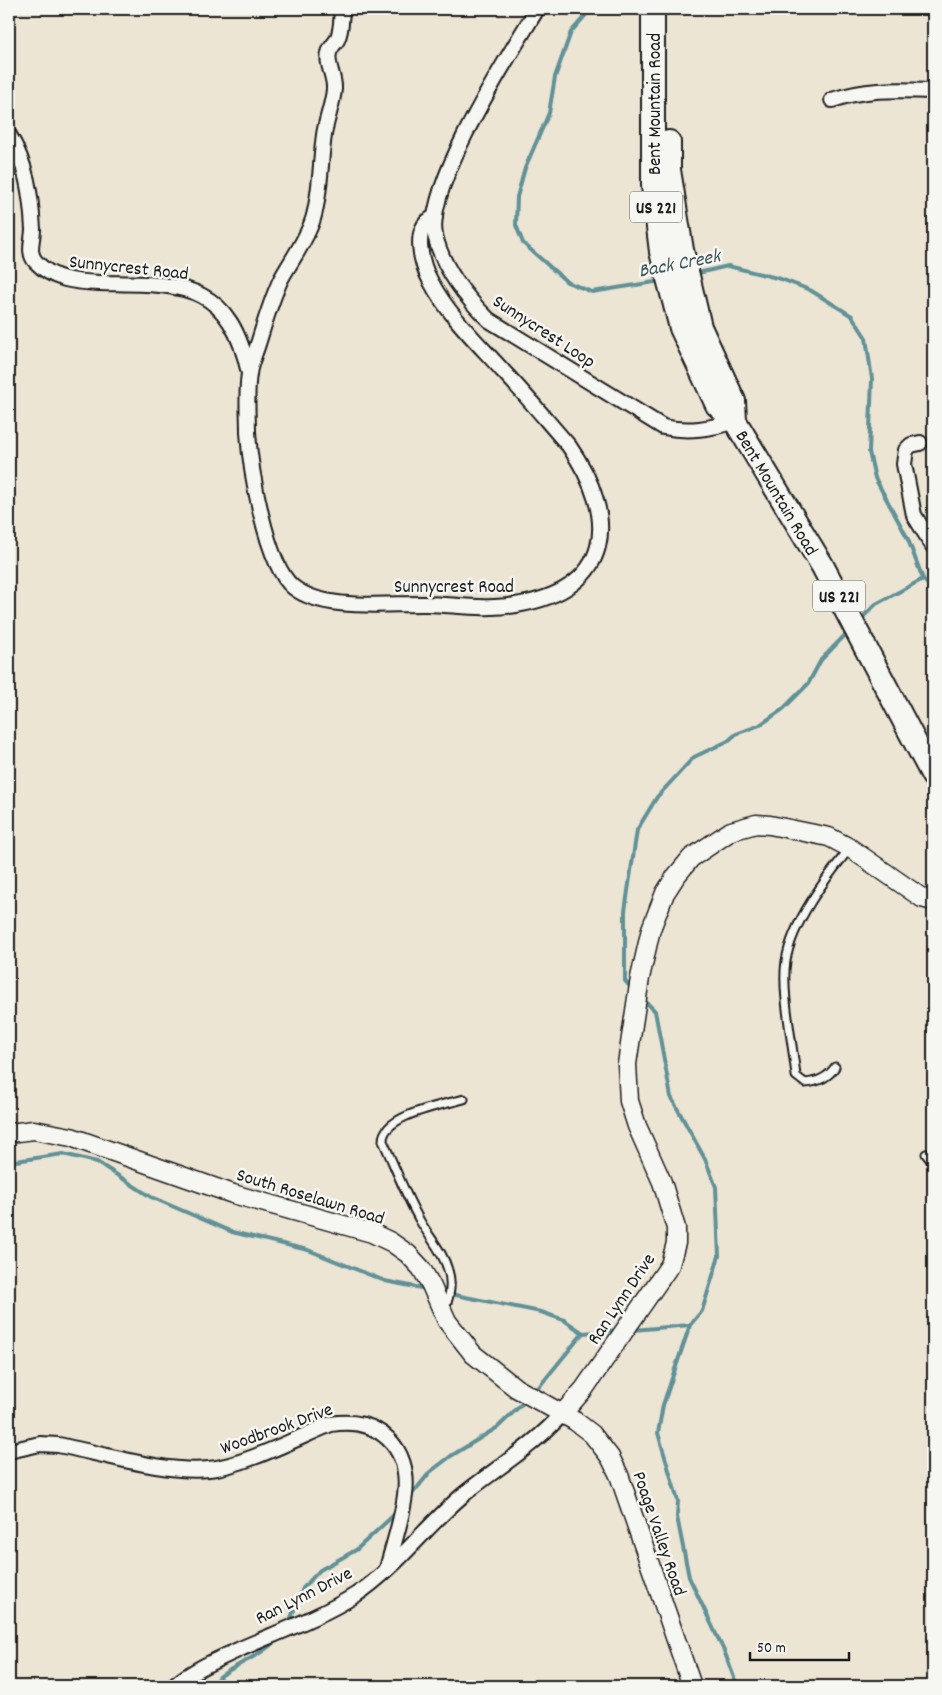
<svg xmlns="http://www.w3.org/2000/svg" width="942" height="1695" font-family="Dekko,sans-serif">
  <rect width="100%" height="100%" fill="#ede5d4"/>
  <filter id="ink" filterUnits="userSpaceOnUse"><feTurbulence type="fractalNoise" baseFrequency=".02" numOctaves="2"/><feDisplacementMap in="SourceGraphic" scale="10" xChannelSelector="R" yChannelSelector="G"/><feConvolveMatrix kernelMatrix="1 2 1 2 8 2 1 2 1" color-interpolation-filters="sRGB"/></filter>
  <g filter="url(#ink)">
    <g fill="none" stroke-linecap="round" stroke-linejoin="round">
      <g stroke="#619197" stroke-width="4">
        <polyline points="591,9 571,32 555,77 549,113 525,168 517,197 516,225 523,243 567,282 592,292 661,281"/>
        <polyline points="694,274 728,266 781,279 810,290 852,316 866,338 872,379 869,452 875,478 907,537 923,579 930,587 933,604"/>
        <polyline points="860,620 876,604 923,579"/>
        <polyline points="632,989 625,981 625,911 637,830 657,797 694,757 728,741 736,734 760,725 783,709 808,684 821,660 848,632"/>
        <polyline points="643,999 655,1011 671,1097 705,1159 716,1187 719,1256 702,1311 690,1325 663,1405 658,1433 678,1501 677,1517 689,1577 725,1653 737,1686"/>
        <polyline points="9,1162 63,1154 97,1162 151,1197 232,1232 308,1250 385,1281 426,1289"/>
        <polyline points="440,1292 541,1312 564,1320 583,1333 619,1330"/>
        <polyline points="633,1330 690,1325"/>
        <polyline points="534,1393 583,1333"/>
        <polyline points="409,1498 430,1472 451,1456 498,1427 527,1399"/>
        <polyline points="288,1625 303,1588 320,1570 356,1550 396,1513"/>
        <path d="M210 1686C228 1665 257 1660 276 1640"/>
      </g>
      <g stroke="#1c1c1c" stroke-width="11">
        <g id="service">
          <path d="M835 1067C828 1078 818 1082 805 1083L796 1076C793 1044 781 991 786 961 792 922 826 878 850 848"/>
          <polyline points="926,1154 933,1163"/>
          <path d="M445 1308C450 1296 452 1282 448 1270 443 1251 428 1236 419 1219 405 1194 395 1167 383 1141 382 1115 443 1105 464 1099"/>
        </g>
      </g>
      <g stroke="#1c1c1c" stroke-width="18">
        <g id="minor">
          <path d="M342 9C341 19 342 30 337 40 334 44 330 48 329 53 326 64 335 77 334 89 333 104 326 120 324 135 320 163 321 192 313 219 306 241 292 259 281 279 271 300 265 322 258 344 255 354 250 364 249 374 246 392 248 414 248 432 250 467 266 565 293 587 324 612 389 603 427 604 457 605 486 610 516 605 614 589 619 518 569 446 547 421 526 395 503 371 479 344 448 315 431 282 422 266 410 226 435 217"/>
          <path d="M537 9C510 54 425 186 435 235 442 267 466 298 489 320L663 427C689 432 710 429 735 421"/>
          <path d="M832 100C868 88 896 90 933 91"/>
          <path d="M9 135C27 165 31 195 33 229 33 240 27 253 36 262 53 280 75 282 99 283 180 285 228 278 249 373"/>
          <polyline points="920,443 911,445 906,450 904,464 914,515 933,546"/>
          <path d="M9 1451 40 1444 58 1445C100 1453 167 1474 209 1469 243 1466 297 1438 331 1424 378 1416 411 1447 405 1495 402 1520 393 1545 387 1569"/>
          <path d="M174 1686C194 1669 217 1660 240 1649 279 1632 321 1617 357 1594 397 1567 426 1526 463 1495 496 1468 534 1446 563 1413"/>
        </g>
      </g>
      <g stroke="#1c1c1c" stroke-width="21">
        <g id="tertiary">
          <polyline points="9,1133 34,1130 71,1137 233,1194 372,1233 391,1242 408,1254 421,1268 431,1285 447,1321 473,1354 516,1388 575,1421 592,1434 610,1457 619,1475 692,1686"/>
          <polyline points="563,1413 584,1389 670,1265 676,1243 676,1228 662,1182 637,1126 629,1101 627,1064 640,978 651,929 665,893 676,876 691,858 731,831 756,824 770,825 829,837 850,848 922,898 933,901"/>
        </g>
      </g>
      <g stroke="#1c1c1c" stroke-width="26">
        <g id="primary">
          <polyline points="653,9 653,186 661,252 681,328 717,405 735,421 822,565 933,776"/>
          <polyline points="669,142 669,170 682,250 700,327 734,401 735,421"/>
        </g>
      </g>
      <use href="#service" stroke="#f6f6f2" stroke-width="7"/>
      <use href="#minor" stroke="#f6f6f2" stroke-width="14"/>
      <use href="#tertiary" stroke="#f6f6f2" stroke-width="18"/>
      <use href="#primary" stroke="#f6f6f2" stroke-width="22"/>
    </g>
  </g>
  <g text-anchor="middle" stroke-width="5" stroke-linejoin="round" paint-order="stroke">
    <g fill="#f6f6f2" stroke="#5d5d5c" stroke-width="1">
      <rect x="630" y="191.5" width="52" height="31" rx="4"/>
      <rect x="813" y="580.5" width="52" height="31" rx="4"/>
    </g>
    <g font-size="18" font-weight="bold" fill="#1c1c1c">
      <text x="656" y="213">US 221</text>
      <text x="839" y="602">US 221</text>
    </g>
    <g font-size="19" fill="#1c1c1c" stroke="#f6f6f2">
      <text transform="translate(653 104) rotate(-90)" y="7">Bent Mountain Road</text>
      <text transform="translate(129 266) rotate(6)" y="7">Sunnycrest Road</text>
      <text transform="translate(545 330) rotate(33)" y="7">Sunnycrest Loop</text>
      <text transform="translate(778 492) rotate(59)" y="7">Bent Mountain Road</text>
      <text x="454" y="592">Sunnycrest Road</text>
      <text transform="translate(311 1195) rotate(17)" y="7">South Roselawn Road</text>
      <text transform="translate(620 1298) rotate(-56)" y="7">Ran Lynn Drive</text>
      <text transform="translate(276 1427) rotate(-20)" y="7">Woodbrook Drive</text>
      <text transform="translate(661 1533) rotate(71)" y="7">Poage Valley Road</text>
      <text transform="translate(303 1594) rotate(-27)" y="7">Ran Lynn Drive</text>
    </g>
    <g font-size="20" font-style="italic" fill="#3e565a" stroke="#f6f6f2">
      <text transform="translate(679 262) rotate(-11)" y="7">Back Creek</text>
    </g>
  </g>
  <rect width="942" height="1695" fill="none" stroke="#f6f6f2" stroke-width="30"/>
  <rect x="15" y="15" width="912" height="1665" fill="none" stroke="#1c1c1c" stroke-width="2" filter="url(#ink)"/>
  <path d="M750 1652v8h99v-8" fill="none" stroke="#1c1c1c" stroke-width="2.5"/>
  <text x="757" y="1652" font-size="15" fill="#1c1c1c" stroke="#f6f6f2" stroke-width="4" paint-order="stroke">50 m</text>
</svg>
